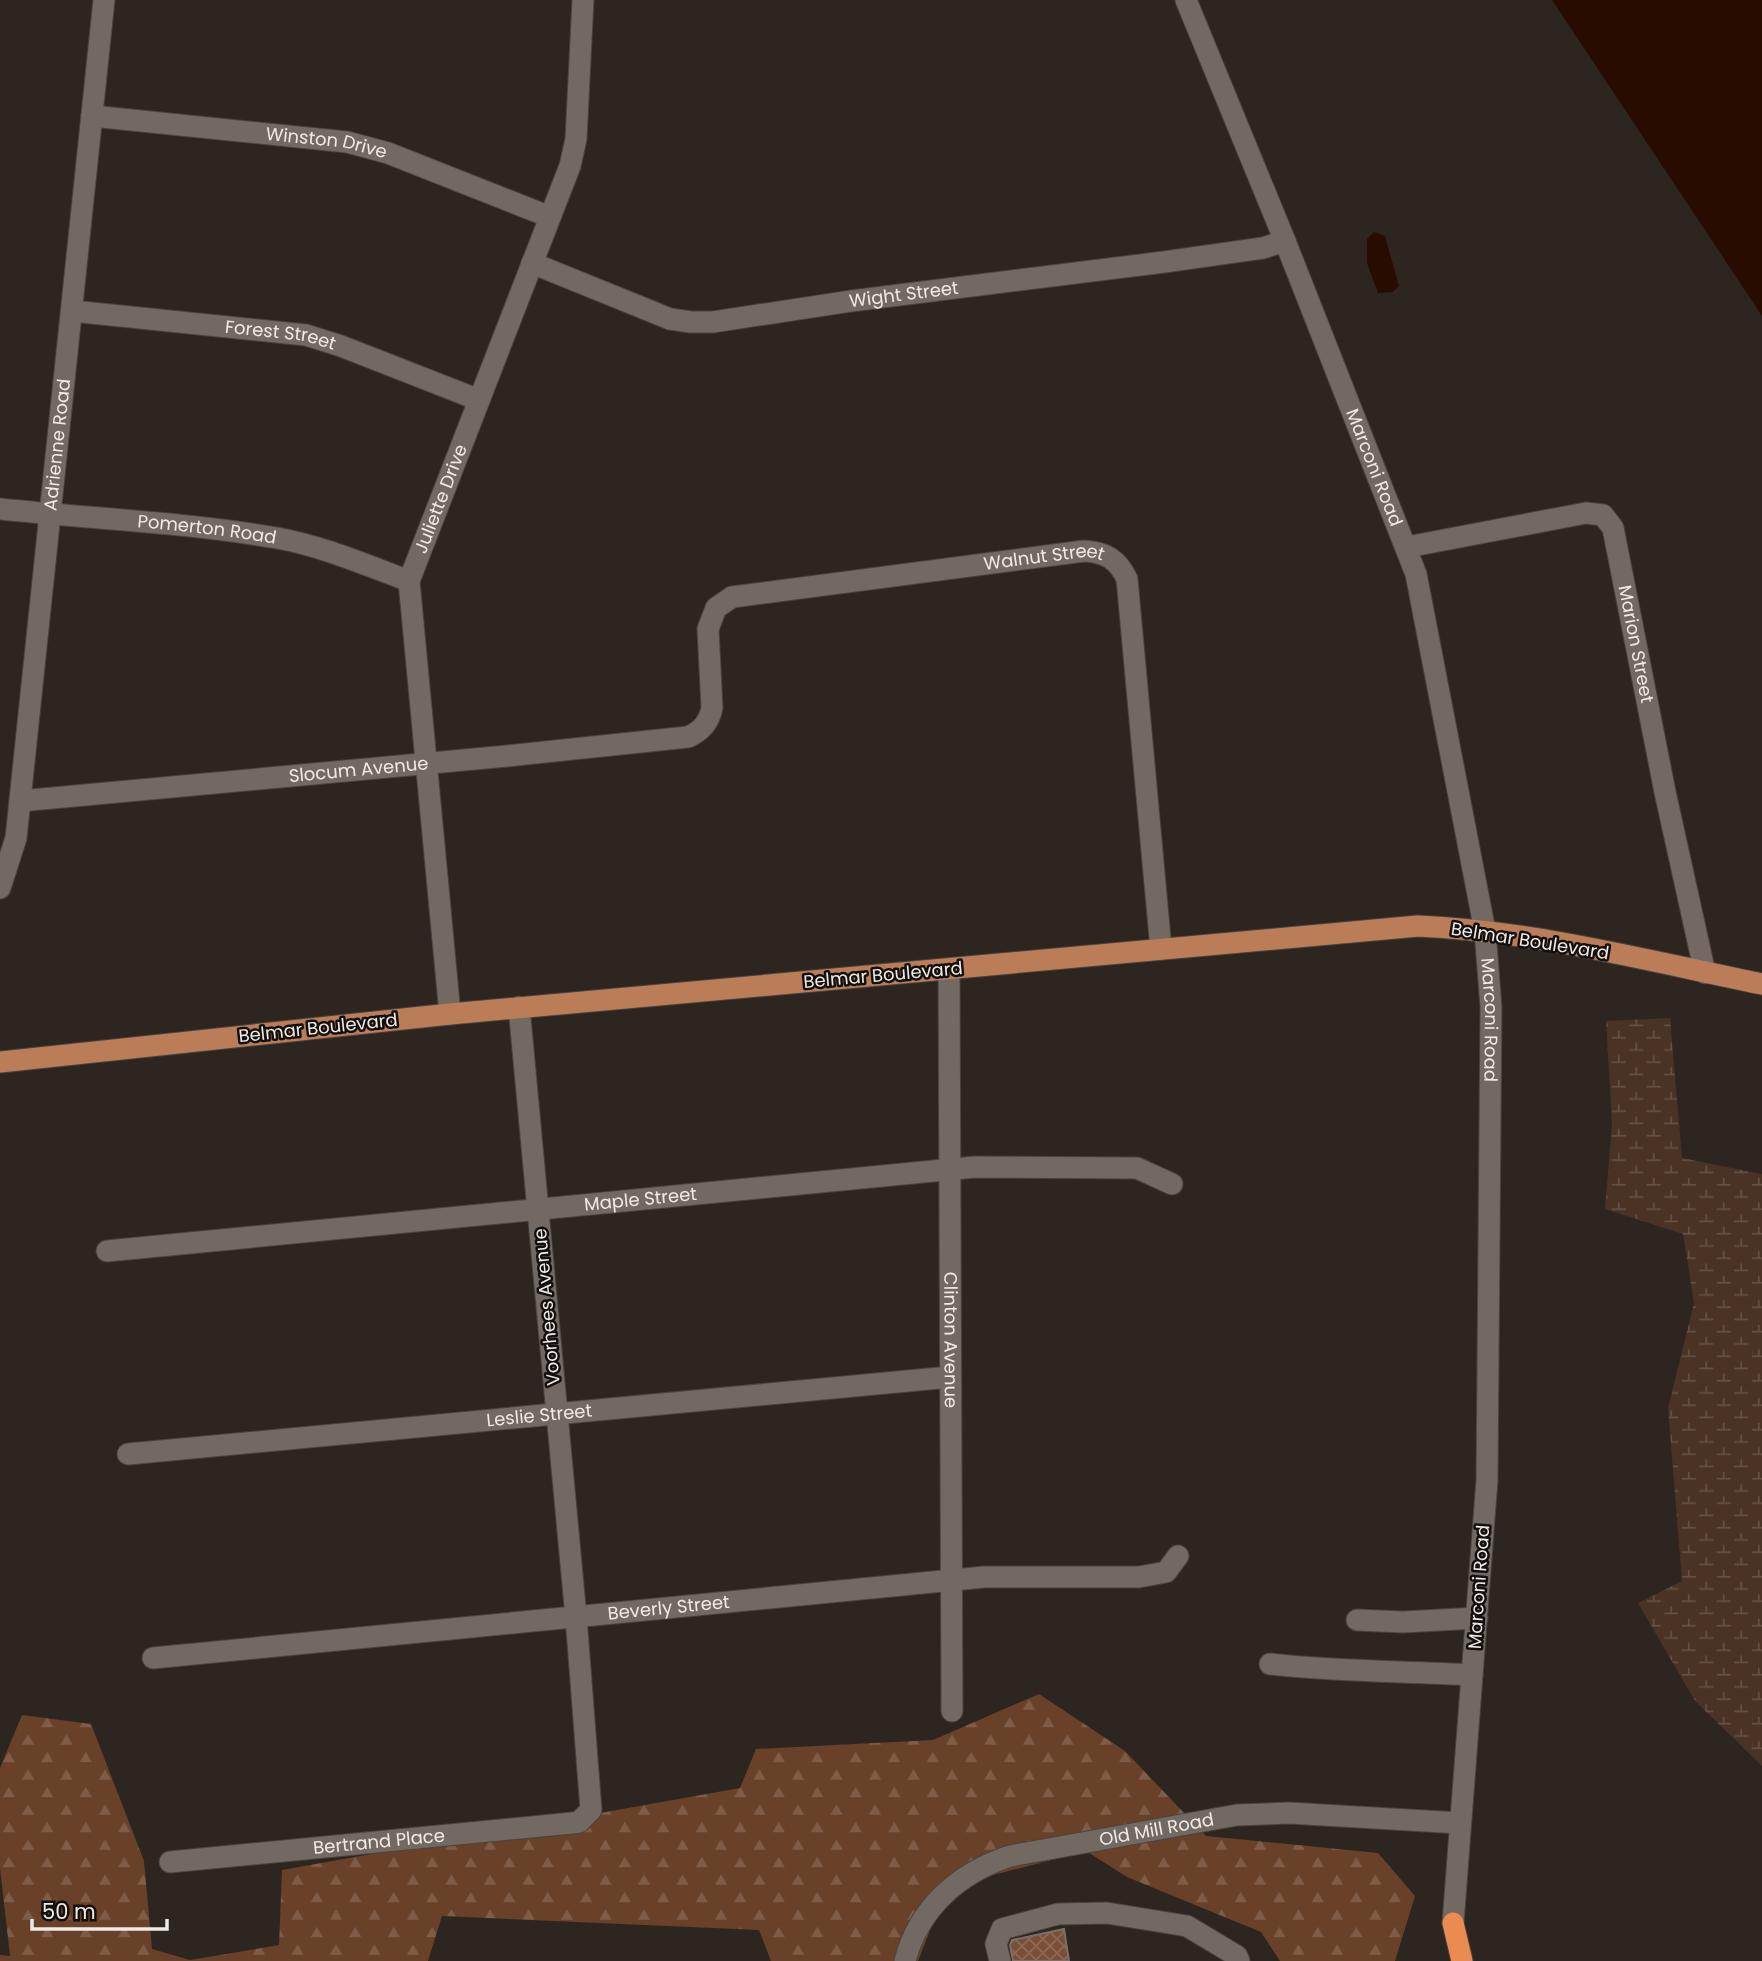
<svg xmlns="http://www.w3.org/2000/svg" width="1762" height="1961" font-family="Poppins,sans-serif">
  <defs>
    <pattern id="forest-firs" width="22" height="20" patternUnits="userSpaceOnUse" patternTransform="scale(1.75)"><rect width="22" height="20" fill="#694028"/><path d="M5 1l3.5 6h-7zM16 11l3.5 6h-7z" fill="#7f5c47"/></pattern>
    <pattern id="wetland-marsh" width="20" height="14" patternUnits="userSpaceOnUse" patternTransform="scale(1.75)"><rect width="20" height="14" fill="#4a3224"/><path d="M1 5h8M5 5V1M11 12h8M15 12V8" fill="none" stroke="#645044"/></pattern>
    <pattern id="building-cross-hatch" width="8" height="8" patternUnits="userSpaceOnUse" patternTransform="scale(1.75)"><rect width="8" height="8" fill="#7a4f37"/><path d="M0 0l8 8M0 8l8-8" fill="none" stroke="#8d6854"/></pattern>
  </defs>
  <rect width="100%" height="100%" fill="#2d2520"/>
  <polygon fill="url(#forest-firs)" points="1039,1694 1125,1751 1206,1836 1378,1853 1415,1896 1395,1961 1280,1961 1261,1932 1127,1877 1086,1851 947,1887 918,1961 771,1961 759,1930 442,1916 428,1961 0,1961 0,1955 10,1956 0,1868 0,1768 22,1715 91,1724 144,1861 152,1949 190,1960 279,1945 282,1870 740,1788 756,1749 933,1740"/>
  <polygon fill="url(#wetland-marsh)" points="1670,1018 1682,1158 1762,1174 1762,1766 1695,1701 1638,1603 1682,1581 1668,1408 1694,1303 1683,1234 1605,1209 1612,1124 1606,1021"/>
  <g fill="#280c00">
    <polygon points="1552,0 1762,0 1762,316"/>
    <polygon points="1374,232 1385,236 1399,286 1393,292 1378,293 1367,263 1367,239"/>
  </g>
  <polygon fill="url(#building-cross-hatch)" stroke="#7a706a" stroke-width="2" points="1064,1929 1069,1961 1013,1961 1010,1945 1012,1940"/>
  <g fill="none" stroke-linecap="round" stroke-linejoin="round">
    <g stroke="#4a433f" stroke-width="23">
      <g id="minor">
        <path id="s1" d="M1186 0 1285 241 1416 574 1485 931 1491 1007 1487 1480 1453 1923"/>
        <path id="s2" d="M92 116 347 142 388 153 550 217"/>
        <path id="s3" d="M532 263 670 319 691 322H713L851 301 1164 262 1263 248 1285 241"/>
        <path id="s4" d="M72 311 306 335 341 346 479 400"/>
        <path id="s5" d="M0 509C92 519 185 522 277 538 322 546 366 565 409 581"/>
        <path id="s6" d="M1407 547 1586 513 1603 515 1613 528 1665 792 1705 973"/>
        <path id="s7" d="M20 801 507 756 688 737C702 731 709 722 712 708L708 629 716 608 732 597 1084 551C1106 552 1118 560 1127 579L1161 949"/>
        <path id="s8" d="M0 888 16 838 104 0"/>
        <path id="s9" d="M949 969 952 1711"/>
        <path id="s10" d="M450 1014 409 581 570 166 576 139 583 0"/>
        <path id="s11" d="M107 1251 975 1167 1137 1168 1172 1184"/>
        <path id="s12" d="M128 1454 950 1377"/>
        <polyline points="1357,1620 1403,1622 1477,1618"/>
        <path id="s13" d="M153 1658 984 1577H1139L1166 1572 1178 1556"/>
        <path d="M1270 1664C1338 1672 1405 1671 1472 1675"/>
        <path id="s14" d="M170 1862 572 1823 579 1822 591 1810 576 1617 519 1007"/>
        <path id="s15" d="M905 1961C919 1907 959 1873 1010 1856L1237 1815 1289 1813 1460 1823"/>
        <polyline points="1000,1961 996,1944 1002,1929 1058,1914 1107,1913 1187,1926 1237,1956 1239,1961"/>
      </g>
    </g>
    <g stroke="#4a433f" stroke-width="23">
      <path id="major" d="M0 1062 450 1014 1418 926C1534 931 1649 961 1762 984"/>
    </g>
    <g stroke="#4a433f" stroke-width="23">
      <polyline id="highway" points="1453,1923 1462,1961"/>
    </g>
    <use href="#minor" stroke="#736963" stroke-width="21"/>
    <use href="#major" stroke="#ba7d58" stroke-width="21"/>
    <use href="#highway" stroke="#ea8b51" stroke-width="21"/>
  </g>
  <g text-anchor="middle" stroke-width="5" stroke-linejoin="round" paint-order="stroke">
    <g font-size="18" fill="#f0eae7" stroke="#130f0d">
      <text dy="6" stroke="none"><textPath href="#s2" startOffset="236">Winston Drive</textPath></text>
      <text dy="6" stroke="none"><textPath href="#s3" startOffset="385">Wight Street</textPath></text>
      <text dy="6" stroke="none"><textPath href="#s4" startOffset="210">Forest Street</textPath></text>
      <text dy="6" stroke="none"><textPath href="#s8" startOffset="448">Adrienne Road</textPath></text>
      <text dy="6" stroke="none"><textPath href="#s1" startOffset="504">Marconi Road</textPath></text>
      <text dy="6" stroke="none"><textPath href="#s10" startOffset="523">Juliette Drive</textPath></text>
      <text dy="6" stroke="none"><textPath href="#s5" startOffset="208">Pomerton Road</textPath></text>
      <text dy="6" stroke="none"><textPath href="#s7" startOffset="1146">Walnut Street</textPath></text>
      <text dy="6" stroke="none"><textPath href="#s6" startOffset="334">Marion Street</textPath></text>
      <text dy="6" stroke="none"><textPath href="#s7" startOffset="340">Slocum Avenue</textPath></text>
      <text transform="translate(1530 941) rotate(9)" y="6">Belmar Boulevard</text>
      <text transform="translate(883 975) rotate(-5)" y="6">Belmar Boulevard</text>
      <text dy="6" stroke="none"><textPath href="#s1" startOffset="1071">Marconi Road</textPath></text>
      <text transform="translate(318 1028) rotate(-6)" y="6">Belmar Boulevard</text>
      <text dy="6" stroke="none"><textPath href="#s11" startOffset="536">Maple Street</textPath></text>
      <text transform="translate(547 1307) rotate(-95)" y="6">Voorhees Avenue</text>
      <text dy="6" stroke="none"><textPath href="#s9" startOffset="371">Clinton Avenue</textPath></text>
      <text dy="6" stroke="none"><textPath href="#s12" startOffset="413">Leslie Street</textPath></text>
      <text transform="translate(1479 1587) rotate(-86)" y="6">Marconi Road</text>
      <text dy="6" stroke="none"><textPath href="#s13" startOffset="518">Beverly Street</textPath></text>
      <text dy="6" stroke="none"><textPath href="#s15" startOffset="304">Old Mill Road</textPath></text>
      <text dy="6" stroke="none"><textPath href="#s14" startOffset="210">Bertrand Place</textPath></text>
    </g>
  </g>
  <path d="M32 1919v10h135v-10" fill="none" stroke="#f0eae7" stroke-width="3.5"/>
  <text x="42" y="1919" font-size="21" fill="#f0eae7" stroke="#130f0d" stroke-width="5" paint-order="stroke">50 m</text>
</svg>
